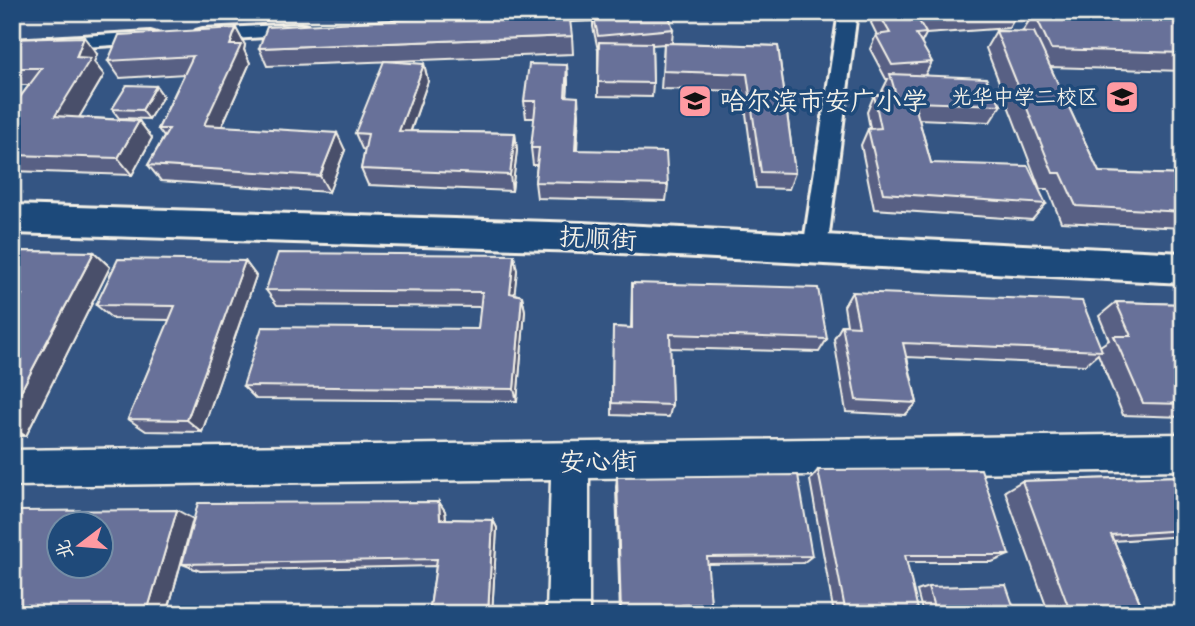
<svg xmlns="http://www.w3.org/2000/svg" width="1195" height="626" font-family="Dekko,'LXGW WenKai TC',sans-serif">
  <rect width="100%" height="100%" fill="#345583"/>
  <filter id="ink" filterUnits="userSpaceOnUse"><feTurbulence type="fractalNoise" baseFrequency=".0143" numOctaves="2"/><feDisplacementMap in="SourceGraphic" scale="14" xChannelSelector="R" yChannelSelector="G"/><feConvolveMatrix kernelMatrix="1 2 1 2 8 2 1 2 1" color-interpolation-filters="sRGB"/></filter>
  <g filter="url(#ink)">
    <g fill="none" stroke-linecap="round" stroke-linejoin="round">
      <g stroke="#f4f1e8" stroke-width="6">
        <g id="minor">
          <polygon points="528,12 619,12 610,18 535,22 528,20 526,16"/>
          <polygon points="839,12 857,12 827,249 824,256 815,259 806,256 803,249"/>
          <polygon points="301,24 308,26 311,30 308,34 203,41 196,39 193,35 196,31 203,29"/>
          <polygon points="150,32 157,34 160,38 157,42 12,52 12,40"/>
        </g>
      </g>
      <g stroke="#f4f1e8" stroke-width="5">
        <polygon id="tertiary" points="1183,434 1183,470 589,478 589,614 547,614 551,479 12,486 12,450"/>
      </g>
      <g stroke="#f4f1e8" stroke-width="6">
        <polygon id="secondary" points="12,205 582,223 1183,253 1183,283 582,251 12,233"/>
      </g>
      <use href="#minor" fill="#1f4a7a" fill-rule="evenodd"/>
      <use href="#tertiary" fill="#1f4a7a" fill-rule="evenodd"/>
      <use href="#secondary" fill="#1f4a7a" fill-rule="evenodd"/>
    </g>
    <g fill="#596184" stroke="#f4f1e8" stroke-width="2">
      <polygon points="875,12 1016,12 1017,14 1009,28 926,34 921,44 932,62 925,75 1001,105 990,122 919,119 931,163 1046,204 1032,220 874,209 861,145 868,129 870,128 867,112 874,95 883,95 882,91 888,79 886,79 870,49 876,35 877,35 871,23"/>
      <polygon points="1019,12 1059,12 1154,16 1151,12 1183,12 1183,71 1050,67 1099,172 1183,175 1183,228 1061,222 1048,189 1040,189 986,48 996,31 1024,32 1023,30 1029,21 1026,21"/>
      <polygon points="593,13 673,29 672,43 778,46 795,173 789,189 756,188 743,91 661,89 664,44 652,45 653,83 652,97 598,96 598,50 593,27"/>
      <polygon points="572,36 573,54 267,66 259,48"/>
      <polygon points="12,39 97,54 94,62 104,75 79,117 139,121 152,138 132,175 12,171 12,108 29,85 12,85"/>
      <polygon points="245,45 244,50 250,63 222,126 345,150 329,192 161,181 148,165 164,137 158,129 184,74 120,78 108,61"/>
      <polygon points="424,64 428,81 411,131 515,133 517,150 512,191 368,185 361,169 365,150 362,149 355,133"/>
      <polygon points="567,65 568,83 567,96 579,114 577,150 668,185 666,201 537,198 535,182 537,165 533,165 531,148 535,118 526,118 524,101"/>
      <polygon points="156,86 163,96 149,119 119,118 112,109"/>
      <polygon points="12,251 94,252 110,267 26,436 12,436 12,312 14,309 12,309"/>
      <polygon points="245,261 256,276 202,432 146,431 128,419 170,320 113,319 96,305"/>
      <polygon points="517,270 514,294 522,296 525,311 517,401 256,399 243,386 478,329 481,307 277,305 266,290"/>
      <polygon points="632,283 827,339 819,352 670,348 672,405 669,417 612,415 613,327 631,328"/>
      <polygon points="852,292 1100,346 1109,340 1099,316 1116,302 1183,304 1183,417 1123,415 1098,354 1085,365 907,357 917,403 905,415 846,412 834,339 842,325 847,325 844,306"/>
      <polygon points="818,470 1009,555 992,562 906,562 919,614 834,614 810,480"/>
      <polygon points="1183,476 1183,536 1114,541 1145,614 1049,614 1005,491 1022,481"/>
      <polygon points="617,477 812,556 803,563 707,564 711,604 706,610 683,610 683,614 620,614 616,487"/>
      <polygon points="439,502 445,511 446,519 493,520 497,528 492,614 429,614 436,566 200,571 182,564"/>
      <polygon points="193,519 167,614 12,614"/>
      <polygon points="928,587 1016,614 923,614 917,591"/>
    </g>
    <g fill="#484f6b" stroke="#f4f1e8" stroke-width="2">
      <polygon points="236,28 245,45 244,50 250,63 215,142 204,125"/>
      <polygon points="84,37 97,54 94,62 104,75 70,133 55,116"/>
      <polygon points="424,64 428,81 405,147 399,131"/>
      <polygon points="567,65 568,83 566,113 565,96"/>
      <polygon points="156,86 163,96 149,119 142,110"/>
      <polygon points="578,97 579,114 575,167 575,150"/>
      <polygon points="139,121 152,138 132,175 118,158"/>
      <polygon points="337,133 345,150 329,192 320,176"/>
      <polygon points="515,133 517,150 512,191 510,175"/>
      <polygon points="94,252 110,267 26,436 12,429 12,408"/>
      <polygon points="514,255 517,270 513,308 510,293"/>
      <polygon points="245,261 256,276 202,432 187,420"/>
      <polygon points="522,296 525,311 517,401 514,389"/>
      <polygon points="439,502 445,511 447,527 440,519"/>
      <polygon points="177,510 193,519 167,614 154,614 147,612"/>
      <polygon points="493,520 497,528 492,614 488,614"/>
    </g>
    <g fill="#677199" stroke="#f4f1e8" stroke-width="2" fill-rule="evenodd">
      <polygon points="537,12 569,12 572,36 259,48 267,27"/>
      <polygon points="606,12 668,12 673,29 598,36 593,13"/>
      <polygon points="878,12 1016,12 1017,14 919,21 926,33 916,34 932,62 892,65 876,35 890,33"/>
      <polygon points="1034,12 1183,17 1183,53 1051,49"/>
      <polygon points="236,28 230,45 241,45 204,125 337,133 320,176 148,165 169,129 158,129 193,56 108,61 119,35"/>
      <polygon points="996,31 1034,32 1099,172 1183,175 1183,212 1076,206 1061,173 1053,173"/>
      <polygon points="84,37 76,57 91,58 55,116 139,121 118,158 12,155 12,108 42,68 12,68 12,39"/>
      <polygon points="599,42 652,43 653,83 598,82"/>
      <polygon points="664,43 778,46 795,173 761,172 747,74 663,71"/>
      <polygon points="384,61 424,64 399,131 515,133 510,175 361,169 368,134 355,133"/>
      <polygon points="529,64 567,65 565,96 578,97 575,150 666,152 668,185 535,182 539,148 531,148 536,101 524,101"/>
      <polygon points="890,74 986,78 1001,105 914,102 931,163 1028,166 1046,204 883,193 868,129 881,128 874,95 896,95"/>
      <polygon points="127,85 156,86 142,110 112,109"/>
      <polygon points="12,251 94,252 12,408 12,312 22,295 12,295"/>
      <polygon points="278,253 514,255 510,293 522,296 514,389 243,386 262,327 478,329 482,292 266,290"/>
      <polygon points="118,259 245,261 187,420 128,419 175,306 96,305"/>
      <polygon points="632,283 818,288 827,339 670,334 672,405 612,403 613,327 632,328"/>
      <polygon points="852,292 1082,301 1102,351 903,343 917,403 856,400 842,325 859,326"/>
      <polygon points="1116,302 1183,304 1183,404 1143,403 1114,336 1131,336"/>
      <polygon points="981,469 1009,555 905,555 919,614 846,614 818,470"/>
      <polygon points="798,475 812,556 707,557 711,604 682,605 683,614 621,614 617,477"/>
      <polygon points="1183,476 1183,530 1111,535 1145,614 1071,614 1022,481"/>
      <polygon points="439,502 440,519 493,520 488,614 429,614 437,559 182,564 198,503"/>
      <path d="M177 510 147 612 93 614H12V515L14 511ZM60 524H102V566H60Z"/>
      <polygon points="1006,585 1016,614 936,614 928,587"/>
    </g>
  </g>
  <defs>
    <g id="school-square" transform="scale(1.75)"><rect x="-9" y="-9" width="18" height="18" rx="4" fill="#ff9aa2" stroke="#1f4a7a"/><path d="M0-5L7-2L0 1L-7-2ZM-4 1L0 2.5L4 1V4Q0 6-4 4Z" fill="#111"/></g>
  </defs>
  <g fill-rule="evenodd">
    <use href="#school-square" x="1122" y="97"/>
    <use href="#school-square" x="695" y="101"/>
  </g>
  <g text-anchor="middle" stroke-width="7" stroke-linejoin="round" paint-order="stroke">
    <g font-size="21" fill="#f4f1e8" stroke="#1f4a7a" text-anchor="end">
      <text x="1098" y="104">光华中学二校区</text>
    </g>
    <g font-size="26" fill="#f4f1e8" stroke="#1f4a7a" text-anchor="start">
      <text x="720" y="110">哈尔滨市安广小学</text>
    </g>
    <g font-size="26" fill="#f4f1e8" stroke="#1f4a7a">
      <text transform="translate(598 238) rotate(3)" y="9">抚顺街</text>
      <text transform="translate(598 461) rotate(-1)" y="9">安心街</text>
    </g>
  </g>
  <rect width="1195" height="626" fill="none" stroke="#1f4a7a" stroke-width="42"/>
  <rect x="21" y="21" width="1153" height="584" fill="none" stroke="#f4f1e8" stroke-width="2.5" filter="url(#ink)"/>
  <g transform="translate(80 545) rotate(254)"><circle r="33" fill="#1f4a7a" stroke="#748da6" stroke-width="2"/>
  <path d="M0-5L12 26L0 18L-12 26Z" fill="#ff9aa2"/>
  <text y="-10" font-size="19" font-weight="bold" text-anchor="middle" fill="#f4f1e8">北</text>
  </g>
</svg>
